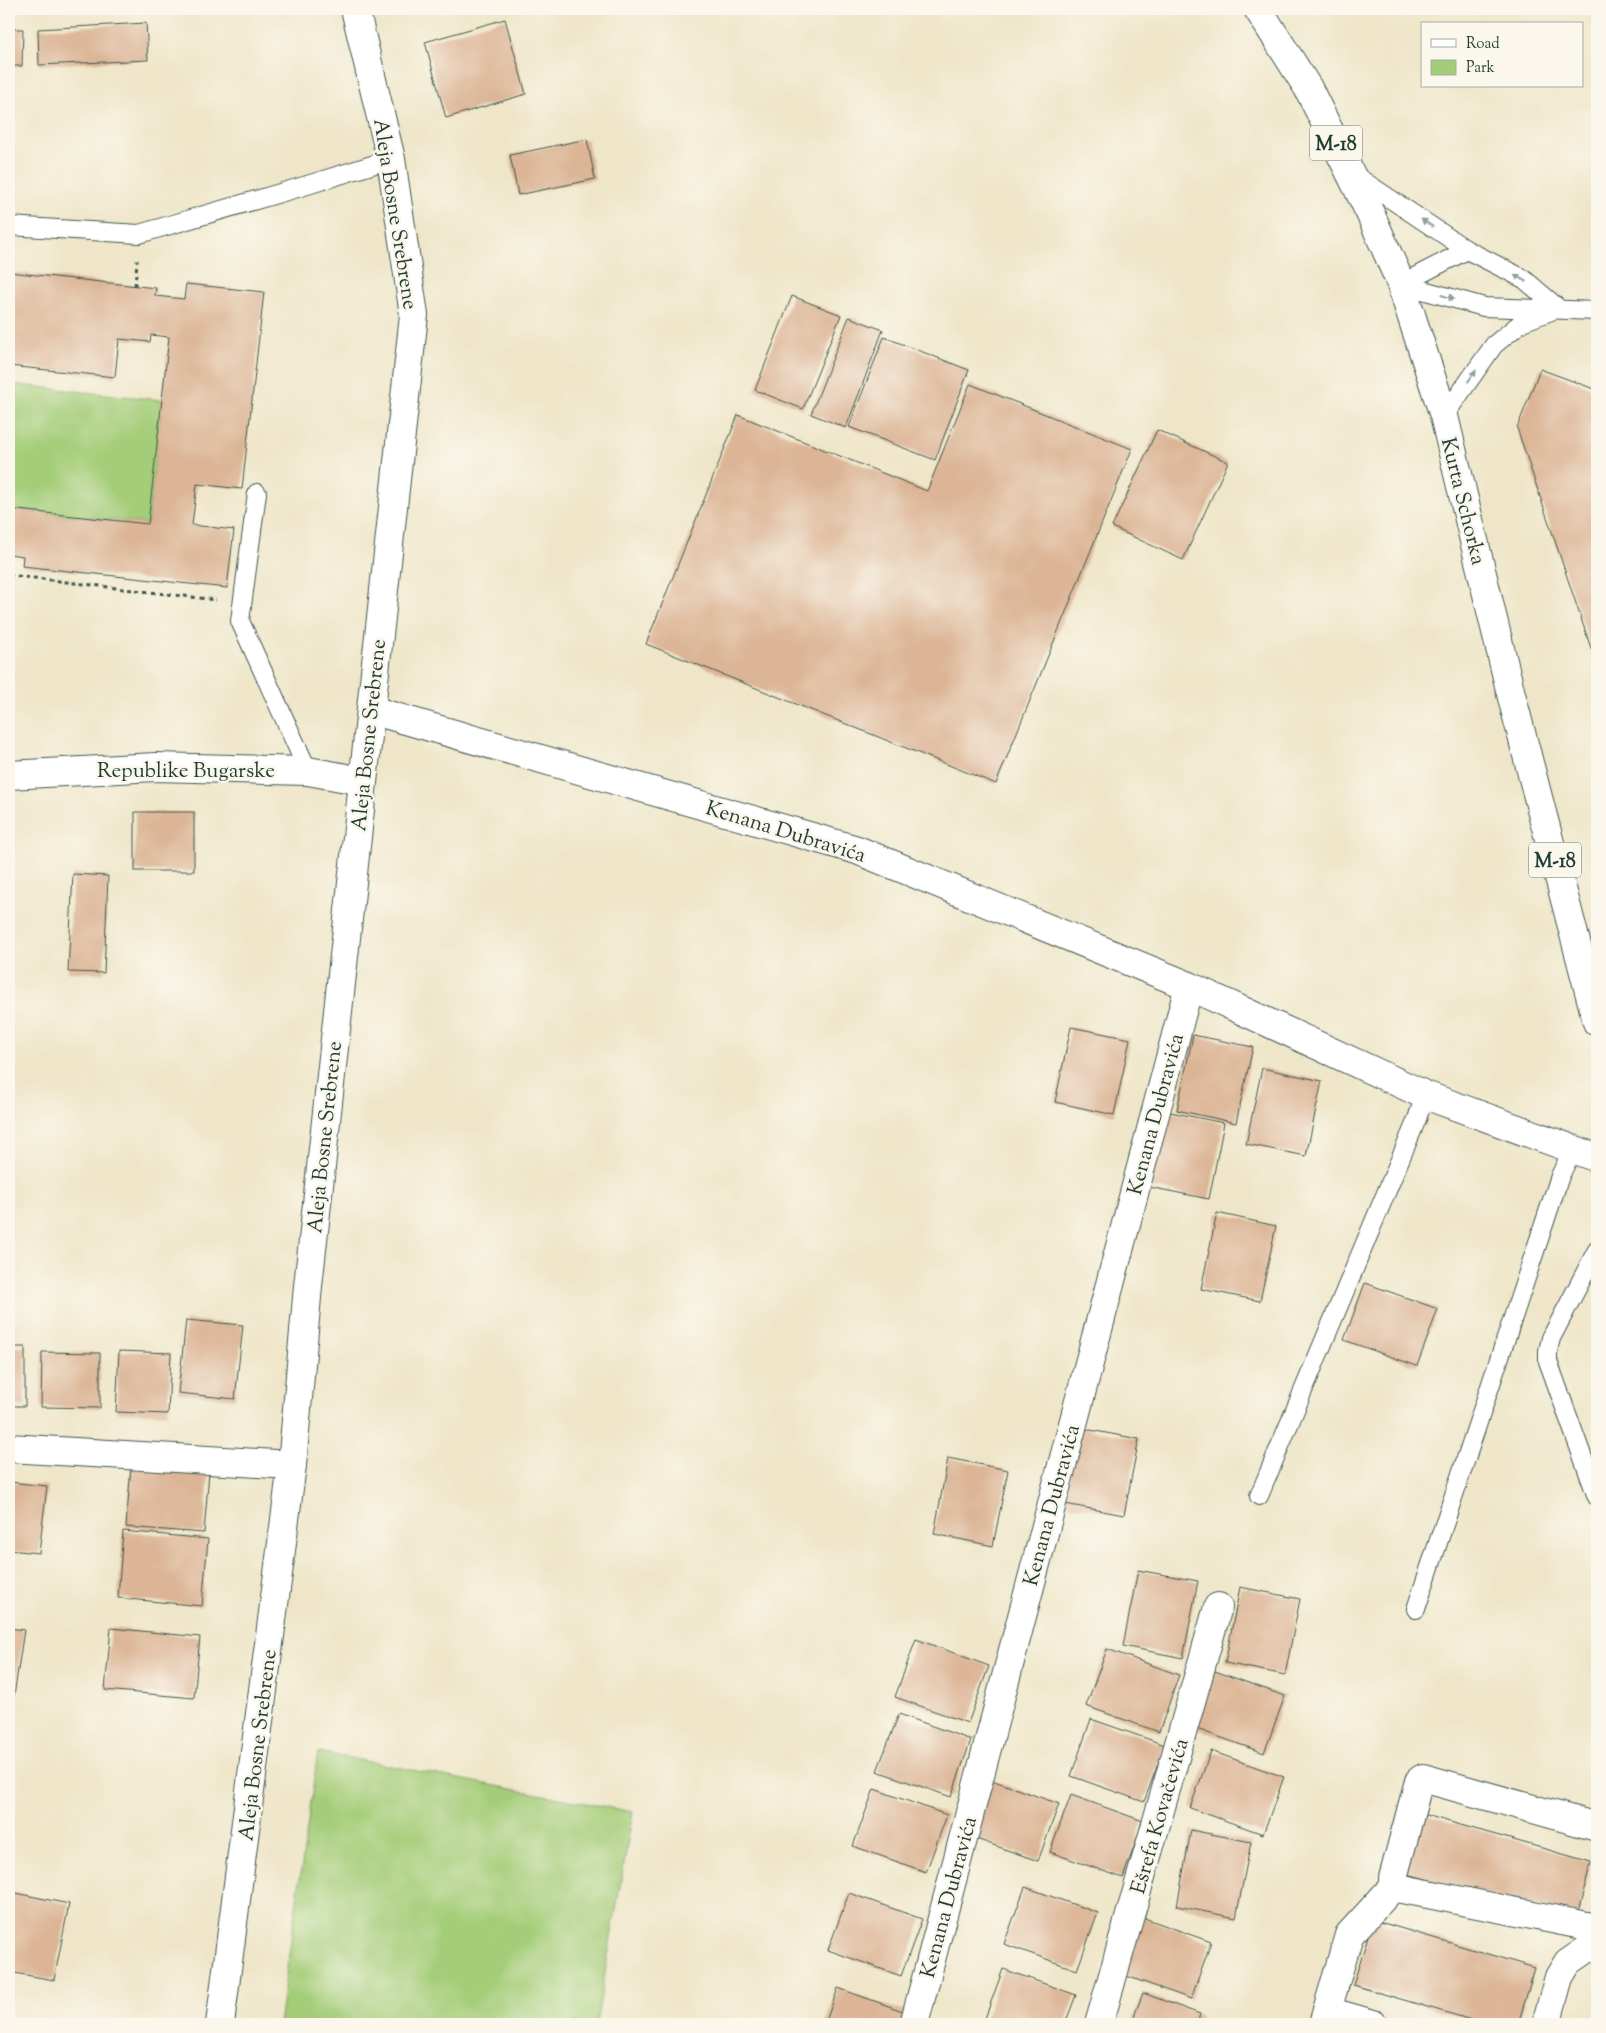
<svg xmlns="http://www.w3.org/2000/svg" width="1606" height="2033" font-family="'Sorts Mill Goudy',serif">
  <rect width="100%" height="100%" fill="#fbf7ec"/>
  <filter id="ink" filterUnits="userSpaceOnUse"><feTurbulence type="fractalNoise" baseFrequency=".02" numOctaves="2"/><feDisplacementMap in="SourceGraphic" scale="10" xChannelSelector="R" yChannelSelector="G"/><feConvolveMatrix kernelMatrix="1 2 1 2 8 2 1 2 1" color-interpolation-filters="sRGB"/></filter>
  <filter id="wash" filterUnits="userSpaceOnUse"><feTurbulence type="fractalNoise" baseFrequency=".0096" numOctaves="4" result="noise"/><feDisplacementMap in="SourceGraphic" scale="20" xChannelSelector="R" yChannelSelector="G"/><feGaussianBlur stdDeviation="1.12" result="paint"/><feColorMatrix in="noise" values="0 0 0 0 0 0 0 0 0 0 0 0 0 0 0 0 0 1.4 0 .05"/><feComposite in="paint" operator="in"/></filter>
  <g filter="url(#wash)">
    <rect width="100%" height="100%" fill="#efe6c9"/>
    <g fill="#a4cd79" stroke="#628556">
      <polygon points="9,384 162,400 148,524 9,509"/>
      <polygon points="318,1752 633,1812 596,2024 279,2024"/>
    </g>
    <g id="blocks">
      <g fill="#dcb596">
        <polygon points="505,19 526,94 446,118 425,42"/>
        <polygon points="146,23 148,60 39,65 38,29"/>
        <polygon points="9,29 23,29 22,66 9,66"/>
        <polygon points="587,139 595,179 518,195 510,155"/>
        <polygon points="9,272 156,288 155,296 184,299 186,284 264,292 242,489 197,484 192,525 234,530 227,588 22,566 23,556 9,554 9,509 148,524 169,337 151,335 150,342 119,339 115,377 9,366"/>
        <polygon points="792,296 841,315 803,409 755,390"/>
        <polygon points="849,317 883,330 846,428 811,414"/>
        <polygon points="884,337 969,370 935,460 849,427"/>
        <polygon points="1540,369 1597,390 1597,666 1517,428"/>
        <polygon points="970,384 1132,449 996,784 646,644 738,415 927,491"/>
        <polygon points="1157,430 1228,462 1183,560 1112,527"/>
        <rect x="135" y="812" width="59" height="59"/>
        <polygon points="73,874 108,876 104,973 68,972"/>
        <polygon points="1071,1027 1130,1039 1114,1115 1055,1102"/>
        <polygon points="1193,1035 1253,1047 1236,1123 1177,1110"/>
        <polygon points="1262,1068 1322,1081 1306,1156 1246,1144"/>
        <polygon points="1165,1111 1224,1123 1209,1199 1149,1187"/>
        <polygon points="1217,1213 1276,1226 1260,1301 1201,1289"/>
        <polygon points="1365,1283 1438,1309 1417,1366 1344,1340"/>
        <polygon points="186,1320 243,1325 235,1399 178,1393"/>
        <rect x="9" y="1347" width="16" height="59"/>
        <polygon points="119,1351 171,1353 168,1414 116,1412"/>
        <polygon points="42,1352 100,1353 100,1408 41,1407"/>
        <polygon points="1079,1428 1139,1439 1124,1515 1065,1504"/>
        <polygon points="948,1458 1008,1470 993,1546 934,1534"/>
        <polygon points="131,1466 209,1472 204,1533 126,1527"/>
        <polygon points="9,1482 47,1486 39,1553 9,1550"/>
        <polygon points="123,1531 208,1539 202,1606 118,1598"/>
        <polygon points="1138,1570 1198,1581 1183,1658 1123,1646"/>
        <polygon points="1240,1587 1300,1599 1285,1675 1225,1663"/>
        <polygon points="9,1628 24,1630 14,1696 9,1696"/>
        <polygon points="111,1628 200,1637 194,1698 105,1690"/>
        <polygon points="916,1639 989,1666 968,1723 895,1697"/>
        <polygon points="1107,1649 1179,1675 1159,1732 1086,1706"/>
        <polygon points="1212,1670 1285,1696 1264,1753 1191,1727"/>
        <polygon points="899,1714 971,1740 951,1797 877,1771"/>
        <polygon points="1091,1719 1165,1745 1144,1802 1071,1776"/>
        <polygon points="1211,1751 1284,1777 1263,1834 1190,1808"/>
        <polygon points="986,1778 1059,1804 1038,1861 965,1835"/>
        <polygon points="874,1789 947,1815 926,1872 853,1846"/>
        <polygon points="1071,1795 1143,1821 1123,1878 1050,1852"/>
        <polygon points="1415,1812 1591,1862 1577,1916 1398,1872"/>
        <polygon points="1191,1830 1251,1842 1236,1918 1177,1906"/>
        <polygon points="1025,1887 1098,1913 1077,1970 1004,1944"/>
        <polygon points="11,1892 69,1904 54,1980 9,1972 9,1905"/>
        <polygon points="849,1893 922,1919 901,1976 828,1950"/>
        <polygon points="1139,1916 1211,1942 1191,1999 1118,1973"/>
        <polygon points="1373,1920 1535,1968 1518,2024 1485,2024 1353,1985"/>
        <polygon points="1003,1969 1076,1995 1065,2024 983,2024"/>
        <polygon points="838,1988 911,2014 908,2024 825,2024"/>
        <polygon points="1143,1993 1200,2014 1197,2024 1131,2024"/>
      </g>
    </g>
  </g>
  <g filter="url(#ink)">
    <use href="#blocks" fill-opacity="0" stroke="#3e564a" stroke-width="1"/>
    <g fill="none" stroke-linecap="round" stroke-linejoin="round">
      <g stroke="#3e564a" stroke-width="20">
        <g id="lane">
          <polyline points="1353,174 1467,250"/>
          <polyline points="9,226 139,234 304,186 391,159"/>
          <polyline points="1401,284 1484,307 1597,311"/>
          <polyline points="1401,284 1467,250 1524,279 1558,308"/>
          <polyline points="1444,416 1494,345 1522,322 1551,311"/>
          <polyline points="257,493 240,621 308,771"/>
          <polyline points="1597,1250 1551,1338 1548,1351 1548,1361 1597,1497"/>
          <polyline points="1259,1496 1417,1119 1425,1095"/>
          <polyline points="1416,1609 1560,1176 1573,1149"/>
        </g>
      </g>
      <g stroke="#3e564a" stroke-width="30">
        <g id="street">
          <polyline points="371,710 857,850 1189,986 1425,1095 1597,1158"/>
          <polyline points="9,775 155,767 308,771 363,781"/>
          <polyline points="9,1448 292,1465"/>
          <polyline points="1597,1827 1423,1778 1419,1781 1393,1878 1393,1887 1597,1928"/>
          <polyline points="1327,2011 1373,2024"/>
          <polyline points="914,2024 1189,986"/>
          <polyline points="1099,2024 1218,1607"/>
          <polyline points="1323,2024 1349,1935 1393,1887"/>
          <polyline points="1546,2024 1559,1977 1568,1962 1597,1942"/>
        </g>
      </g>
      <g stroke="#3e564a" stroke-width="30">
        <polyline id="secondary" points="220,2024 292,1465 308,1286 414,315 391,159 355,9"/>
      </g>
      <g stroke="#3e564a" stroke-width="30">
        <polyline id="primary" points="1258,9 1308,88 1370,213 1401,284 1444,416 1512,698 1597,1022"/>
      </g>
      <g stroke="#3e564a" stroke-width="3" stroke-dasharray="4 4" stroke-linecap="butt">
        <polyline points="135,286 137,260"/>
        <polyline points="9,575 216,600"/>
      </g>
      <use href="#lane" stroke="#fff" stroke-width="18"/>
      <use href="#street" stroke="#fff" stroke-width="28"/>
      <use href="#secondary" stroke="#fff" stroke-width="28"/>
      <use href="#primary" stroke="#fff" stroke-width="28"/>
    </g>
    <defs><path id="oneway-solid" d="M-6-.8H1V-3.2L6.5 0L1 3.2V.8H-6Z" transform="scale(1.25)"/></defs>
    <g fill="#8f9e9a">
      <use href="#oneway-solid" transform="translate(1427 223) rotate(-146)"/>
      <use href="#oneway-solid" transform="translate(1520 278) rotate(-149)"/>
      <use href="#oneway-solid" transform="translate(1448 297) rotate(16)"/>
      <use href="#oneway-solid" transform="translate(1472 376) rotate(-55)"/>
    </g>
  </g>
  <g text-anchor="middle" stroke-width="5" stroke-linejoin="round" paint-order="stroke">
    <g fill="#fbf7ec" stroke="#61756b" stroke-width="1">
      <rect x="1310" y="125.5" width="52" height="35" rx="4"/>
      <rect x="1529" y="842.5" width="52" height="35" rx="4"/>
    </g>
    <g font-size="20" font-weight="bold" fill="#1f3d34">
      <text x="1336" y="150">M-18</text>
      <text x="1555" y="867">M-18</text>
    </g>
    <g font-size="21" fill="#1f3d34" stroke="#fbf7ec">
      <text transform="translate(396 214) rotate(81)" y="7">Aleja Bosne Srebrene</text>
      <text transform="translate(1464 501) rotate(76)" y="7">Kurta Schorka</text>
      <text transform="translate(368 735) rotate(-84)" y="7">Aleja Bosne Srebrene</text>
      <text x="186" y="777">Republike Bugarske</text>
      <text transform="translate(786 831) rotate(17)" y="7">Kenana Dubravića</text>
      <text transform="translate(1155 1114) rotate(-75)" y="7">Kenana Dubravića</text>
      <text transform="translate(324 1137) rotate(-84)" y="7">Aleja Bosne Srebrene</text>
      <text transform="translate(1051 1505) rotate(-75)" y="7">Kenana Dubravića</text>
      <text transform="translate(257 1745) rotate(-83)" y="7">Aleja Bosne Srebrene</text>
      <text transform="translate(1159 1816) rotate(-74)" y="7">Ešrefa Kovačevića</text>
      <text transform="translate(948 1897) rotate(-75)" y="7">Kenana Dubravića</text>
    </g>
  </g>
  <rect width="1606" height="2033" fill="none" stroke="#fbf7ec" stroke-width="30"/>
  <rect x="1421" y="22" width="162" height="65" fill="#fbf7ec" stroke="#a3ada2"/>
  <rect x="1431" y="39" width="25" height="8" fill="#ffffff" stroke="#a3ada2"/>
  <text x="1466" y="48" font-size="15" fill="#1f3d34">Road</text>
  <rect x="1431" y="60" width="25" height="15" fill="#a4cd79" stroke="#a3ada2"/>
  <text x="1466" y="72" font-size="15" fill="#1f3d34">Park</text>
</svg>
